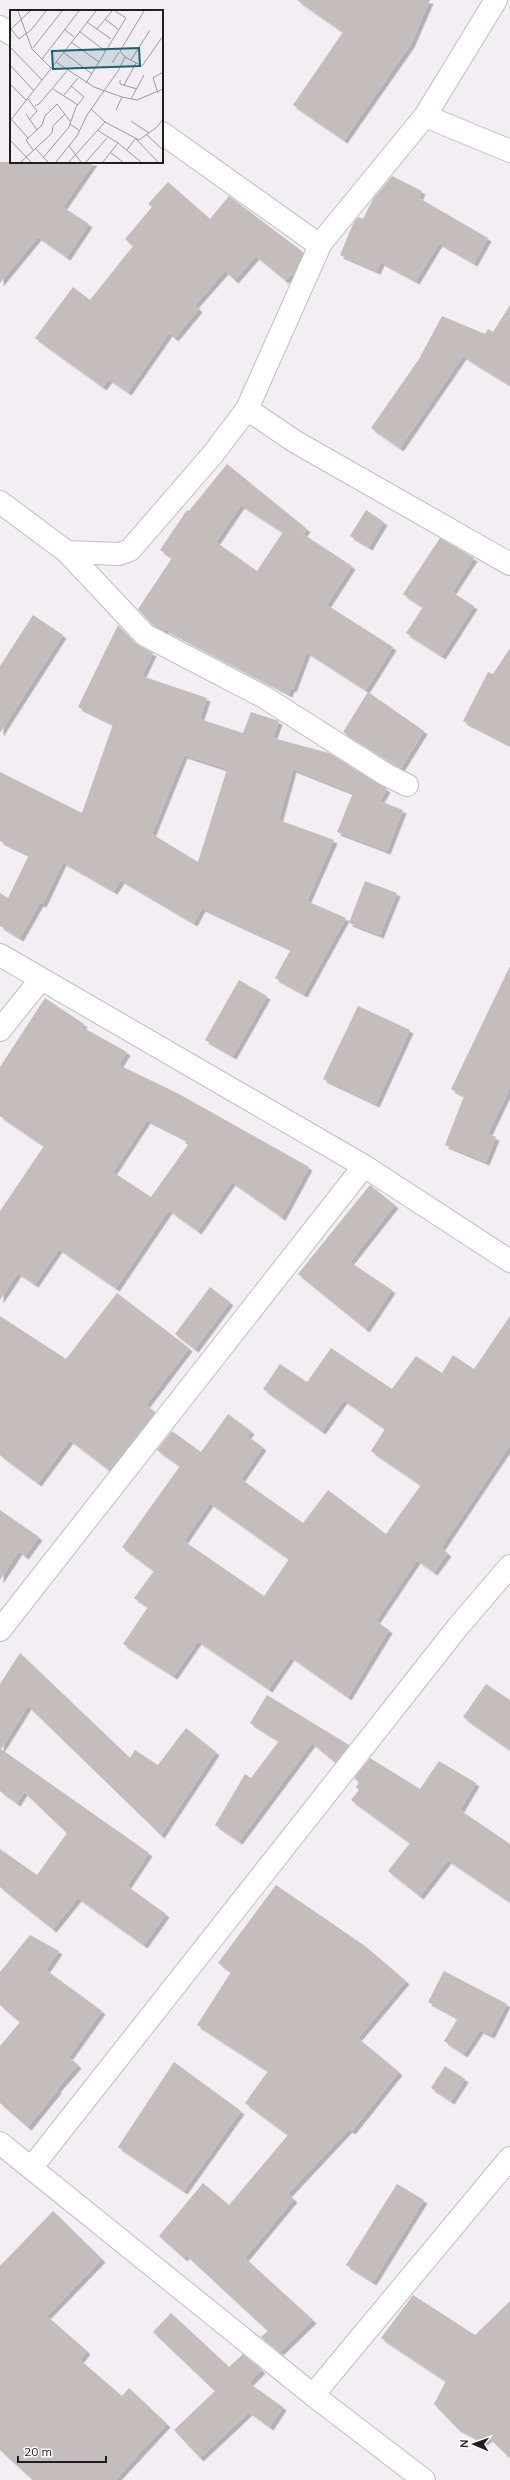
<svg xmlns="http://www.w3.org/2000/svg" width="510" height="2480" font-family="Mulish,sans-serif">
  <defs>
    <filter id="shadow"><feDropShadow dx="3.5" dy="3.5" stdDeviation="0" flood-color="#0004"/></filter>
  </defs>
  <rect width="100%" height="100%" fill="#f2eef4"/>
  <g fill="#c4bdbb" fill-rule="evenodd" filter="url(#shadow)">
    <polygon points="297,0 430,0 411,44 344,140 293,105 343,32"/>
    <polygon points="0,162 94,162 63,207 89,224 67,257 38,237 0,283"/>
    <polygon points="392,176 422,191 419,198 488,238 474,263 439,243 416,281 381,262 377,271 340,255 353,224 358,217 363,219 373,199"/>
    <polygon points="168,182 210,219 229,196 303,252 294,273 285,280 256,256 235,280 225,271 195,305 199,309 175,338 169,333 128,392 109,379 103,387 35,338 73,287 90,300 133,246 125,239 152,207 148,204"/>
    <polygon points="510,305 510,385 463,356 400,448 371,428 419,359 442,316 485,334 488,329 493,332"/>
    <path d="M227 464 307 529 303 534 352 566 327 605 393 647 366 690 307 652 293 689 291 688 289 694 165 629 164 631 153 625 138 609 172 558 160 550 187 510 189 511ZM241 505 283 532 257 571 216 542Z"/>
    <polygon points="366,510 384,522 369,547 350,536"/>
    <polygon points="440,538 474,558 452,592 474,606 442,656 406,633 423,607 403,594"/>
    <polygon points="33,615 63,635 0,733 0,666"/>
    <path d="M118 625 136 644 153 653 142 676 207 698 200 719 243 733 251 712 279 721 273 738 329 753 387 789 380 801 403 810 387 851 337 832 353 793 293 769 279 820 334 840 307 901 346 918 304 994 275 978 291 949 202 908 194 923 121 880 114 891 63 862 43 904 40 903 20 938 0 926V893L8 898 29 855 0 841V772L82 813 113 724 78 707ZM184 755 227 769 198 862 152 834Z"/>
    <polygon points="510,648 510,745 463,721 488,672 493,674"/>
    <polygon points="368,692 424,731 401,768 343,732"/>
    <polygon points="365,881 397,893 380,935 349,923"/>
    <polygon points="510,966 510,1088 488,1134 496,1137 486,1162 445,1145 464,1096 451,1089"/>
    <polygon points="239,980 267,996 233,1056 205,1040"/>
    <path d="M45 998 84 1024 82 1027 127 1052 119 1065 179 1094 309 1167 282 1217 232 1182 198 1231 169 1210 116 1288 59 1249 35 1284 18 1273 0 1300V1211L44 1146 0 1116V1067ZM147 1120 187 1140 185 1143 188 1145 151 1197 113 1172Z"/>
    <polygon points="358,1006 410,1030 376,1104 323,1079"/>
    <polygon points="370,1185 395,1205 350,1262 392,1290 366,1329 298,1274"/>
    <polygon points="210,1287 230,1302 195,1349 175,1334"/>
    <polygon points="117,1293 189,1348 146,1405 155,1412 109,1470 70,1440 38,1483 0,1455 0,1316 66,1359"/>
    <path d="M510 1316V1445L441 1548 448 1553 434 1572 417 1560 376 1621 389 1630 348 1697 291 1657 269 1689 198 1641 174 1676 123 1644 148 1607 134 1598 154 1571 122 1547 180 1466 157 1450 172 1431 201 1452 228 1414 251 1431 247 1436 263 1447 241 1479 303 1523 328 1490 386 1534 421 1485 371 1451 385 1429 344 1400 322 1431 263 1389 280 1364 307 1382 331 1348 392 1389 416 1356 442 1373 453 1355 474 1369ZM210 1503 289 1559 264 1596 184 1541Z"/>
    <polygon points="0,1510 39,1537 25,1556 19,1551 0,1580"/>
    <polygon points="20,1653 130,1758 135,1750 158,1765 186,1728 216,1752 161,1835 28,1706 1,1749 149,1853 127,1886 166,1914 144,1945 78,1898 53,1929 0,1887 0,1849 37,1875 67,1833 24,1792 17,1803 0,1791 0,1684"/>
    <polygon points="486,1684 510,1700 510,1750 463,1717"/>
    <polygon points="267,1695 349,1745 335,1762 312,1743 239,1841 215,1825 245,1774 251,1778 279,1741 250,1723"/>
    <polygon points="370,1758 420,1789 439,1761 476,1783 460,1810 510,1844 510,1902 448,1860 420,1896 388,1871 410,1843 351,1800 359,1790 356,1787 359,1782 354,1778"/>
    <polygon points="276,1885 365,1946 406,1981 358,2038 399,2072 352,2131 349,2129 288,2194 294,2199 245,2258 313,2320 280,2352 261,2337 268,2331 186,2255 184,2258 159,2236 203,2183 229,2205 288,2135 245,2103 268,2071 197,2025 231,1972 218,1963"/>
    <polygon points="30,1935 59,1951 46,1970 102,2011 69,2057 78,2065 57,2089 58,2090 28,2127 0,2103 0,2046 20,2022 0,2005 0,1972"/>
    <polygon points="444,1971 507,2004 491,2035 480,2030 464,2054 444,2041 458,2018 428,2002"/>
    <polygon points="174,2062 241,2111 184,2191 118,2147"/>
    <polygon points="445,2066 465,2079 451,2101 431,2088"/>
    <polygon points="397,2184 424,2200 373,2282 346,2265"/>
    <polygon points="53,2211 102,2259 47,2316 87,2351 80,2360 122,2396 129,2388 167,2424 115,2480 33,2480 0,2450 0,2266"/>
    <polygon points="413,2295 475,2335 510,2301 510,2458 489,2438 484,2442 457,2428 434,2404 446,2381 381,2338"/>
    <polygon points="171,2313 229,2367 243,2354 262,2370 249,2383 283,2407 270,2427 249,2412 200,2458 174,2430 215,2391 153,2332"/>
  </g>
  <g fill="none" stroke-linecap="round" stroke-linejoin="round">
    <g stroke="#c1bdc3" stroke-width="24">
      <g id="minor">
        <polyline points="0,27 11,34"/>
        <polyline points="425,116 510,151"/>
        <polyline points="162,133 315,242 321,243"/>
        <polyline points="247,409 321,243 425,116 496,0"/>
        <polyline points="0,502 67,552 119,554 130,550 213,454 247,409 294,441 510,564"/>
        <polyline points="67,552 145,635 264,697 385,774 407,785"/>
        <polyline points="0,955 364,1166 510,1261"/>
        <polyline points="0,1030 41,979"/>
        <polyline points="0,1630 364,1166"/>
        <polyline points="0,2143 313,2395 424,2480"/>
        <polyline points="32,2167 457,1628 510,1566"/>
        <polyline points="313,2395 510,2158"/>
      </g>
    </g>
    <use href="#minor" stroke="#fff" stroke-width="22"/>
  </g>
  <g transform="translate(10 10)">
    <rect width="153" height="153" fill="#f2eef4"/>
    <path fill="none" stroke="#9d9a9f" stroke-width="1" d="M8 1 22 39 41 58M20 1 1 19 9 29 21 20 36 1M95 9 108 19M77 12 101 29M54 19 64 27M87 19 102 1M69 21 95 41M61 32 89 52M0 37 32 70M23 38 52 1M53 42 82 64M115 47 132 56 153 26M32 49 69 1M121 50 140 20M46 52 84 77 112 87 127 90 153 79M102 53 109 42M0 55 24 81M110 70V74L127 79M76 73 116 8 105 1M0 74 16 90M114 75 126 53M43 79 68 95M148 83 143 68 153 62M54 85 68 68M18 89 27 101 19 110M121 89 134 65M25 96 29 94 57 61M81 99 95 112 129 130 147 117 153 109M106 100 112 87M16 104 27 120M2 110 18 128M0 111 86 1M121 111 139 123M60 114 70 121M87 120 108 133 131 152M137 125 153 140M125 128 148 152M0 130 21 152M59 136 71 152M25 138 38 152M23 140 16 130 32 115 35 106 47 94 60 111M117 140 125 129M101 143 113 152M33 148 59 117 66 97 74 87 61 76M11 152 42 123 43 116 55 104M46 152 67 126 77 105 108 61 115 47 110 41 134 1M59 152 95 112M76 152 97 128M93 152 108 133"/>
    <path fill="#1a6371" fill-opacity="0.15" stroke="#1a6371" stroke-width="2" d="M129 38 130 56 43 59 42 41Z"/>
    <rect width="153" height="153" fill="none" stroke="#1e1d1f" stroke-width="2"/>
  </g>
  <g transform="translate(474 2444) rotate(272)" stroke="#fefcff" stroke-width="3" paint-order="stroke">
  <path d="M0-3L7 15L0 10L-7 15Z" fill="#1e1d1f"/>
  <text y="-6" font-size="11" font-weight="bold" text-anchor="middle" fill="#1e1d1f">N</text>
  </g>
  <path d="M18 2456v6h88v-6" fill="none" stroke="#1e1d1f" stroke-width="2"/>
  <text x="24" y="2456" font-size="12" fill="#1e1d1f" stroke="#fefcff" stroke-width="3" paint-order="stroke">20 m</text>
</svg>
